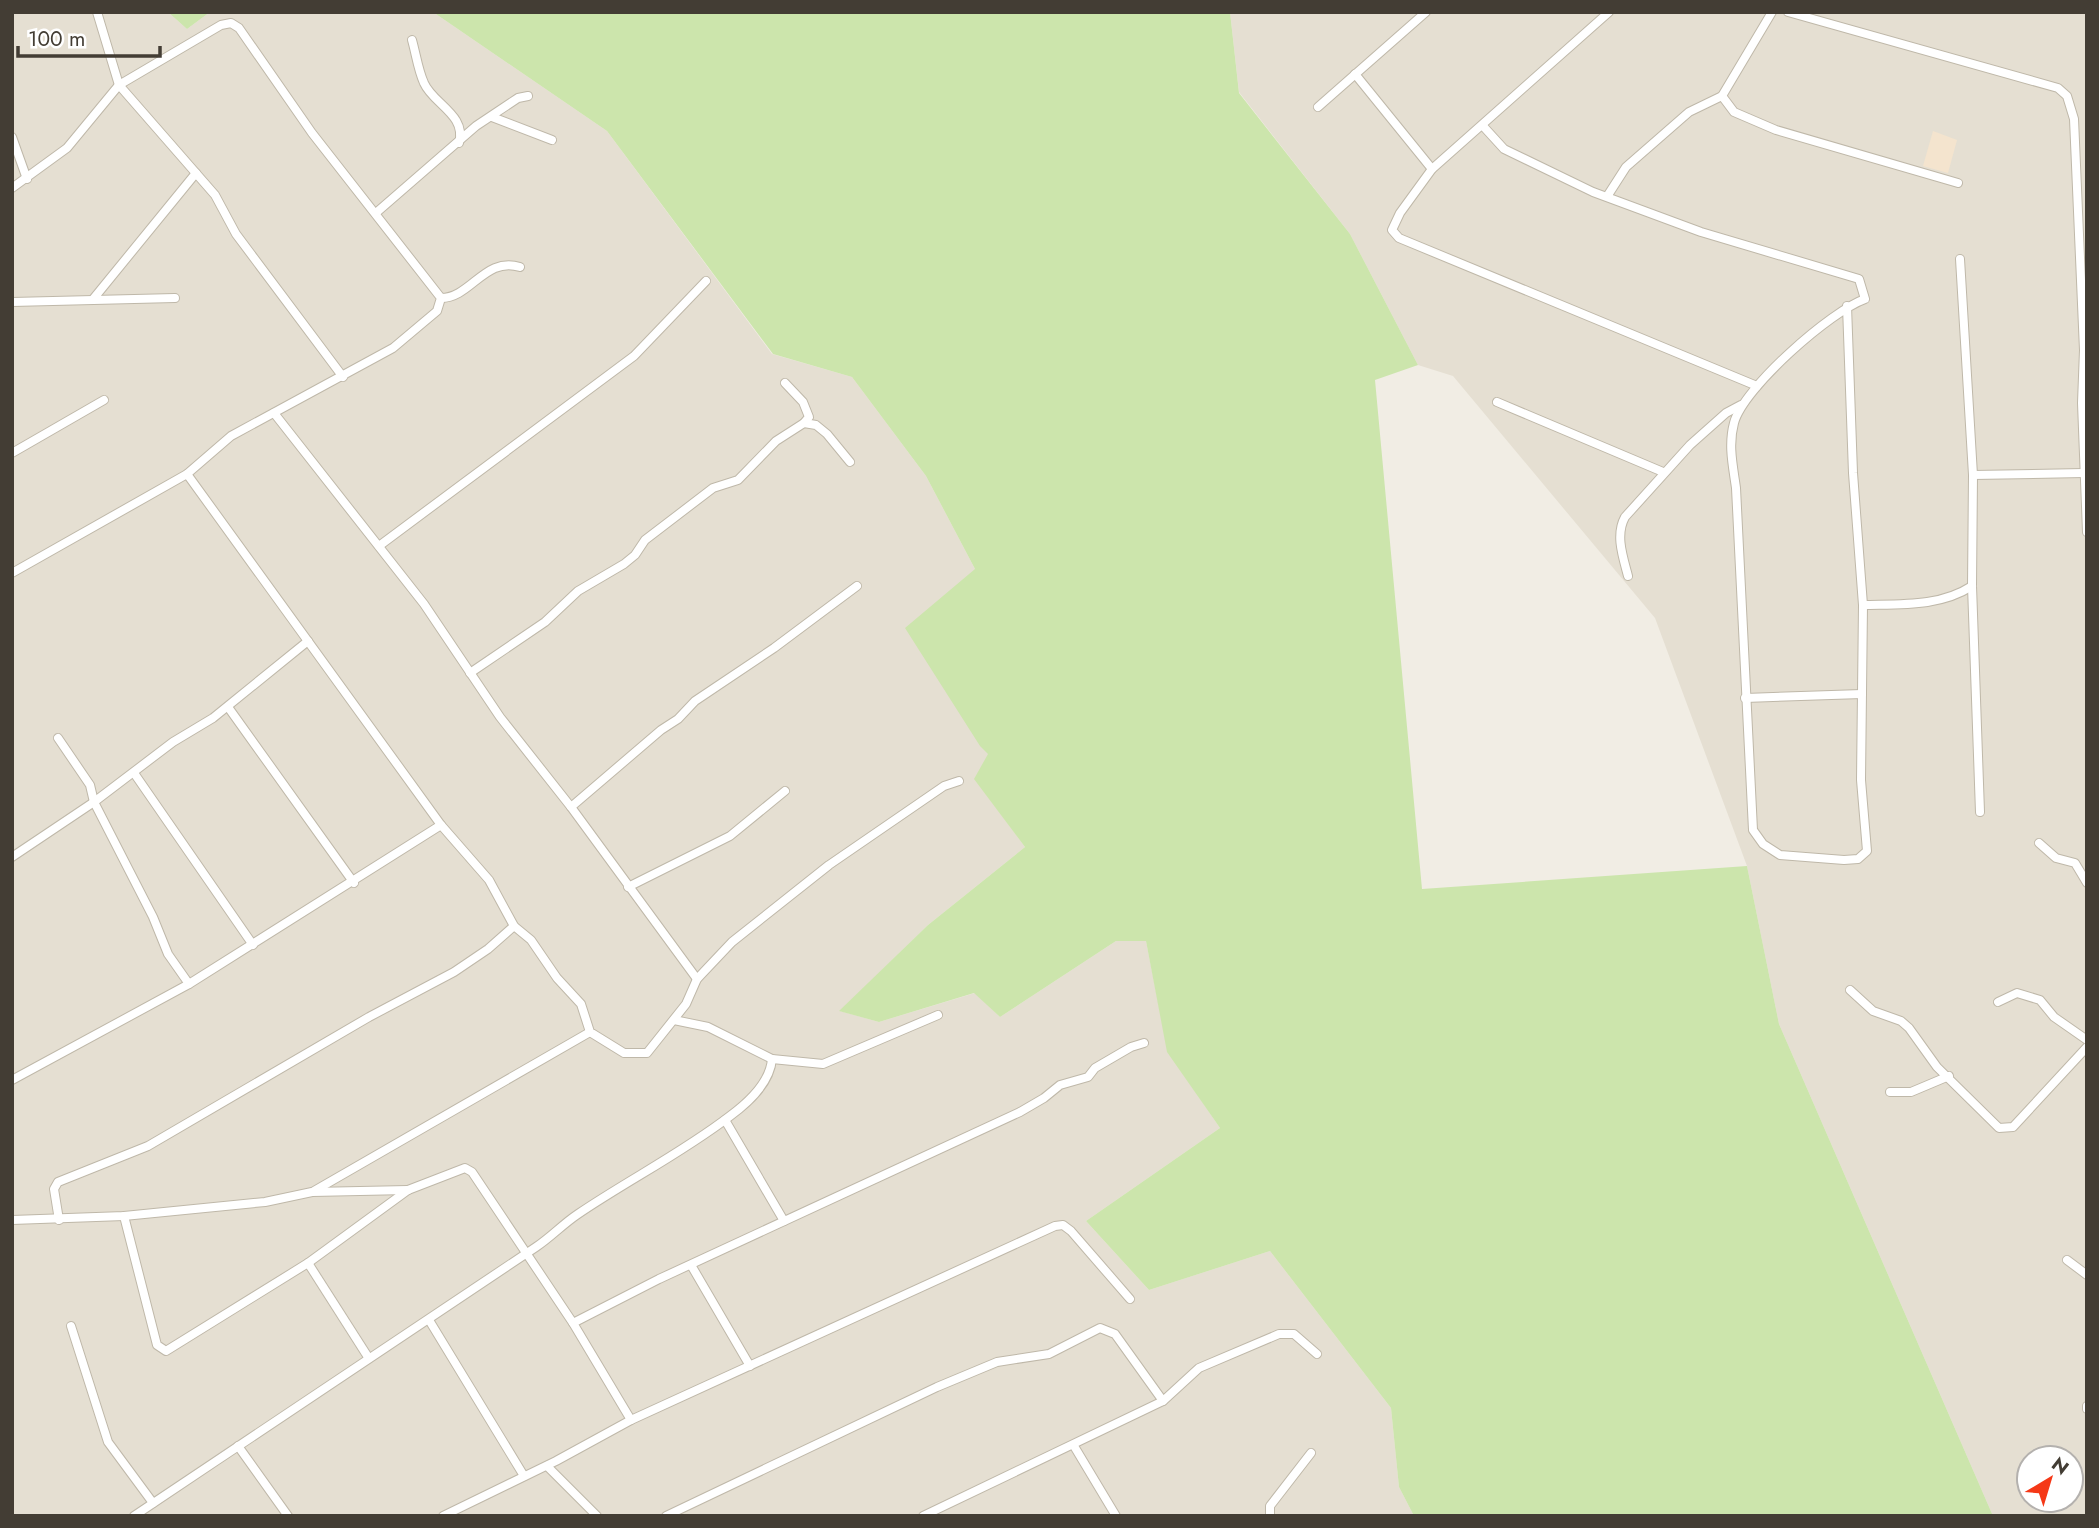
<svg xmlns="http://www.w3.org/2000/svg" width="2099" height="1528" font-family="Jost,sans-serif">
  <rect width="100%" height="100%" fill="#f1ede4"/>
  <g fill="#e5dfd2" fill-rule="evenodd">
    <polygon points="12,12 168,12 187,29 210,12 433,12 607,131 772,354 852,377 926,476 975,569 989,754 975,779 1025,847 928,925 840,1011 879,1022 975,993 1000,1017 1116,941 1146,941 1168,1052 1220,1128 1086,1221 1149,1290 1270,1251 1391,1408 1399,1487 1414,1516 12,1516"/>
    <path d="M1230 12H2087V1516H1993L1779 1024 1747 866 1655 618 1453 376 1418 365 1350 234 1239 92ZM2029 1458H2071V1500H2029Z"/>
  </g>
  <polygon fill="#f4e4ce" points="1933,131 1957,140 1948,173 1923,166"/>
  <g fill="#cce5ac">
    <polygon points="168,12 210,12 187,29"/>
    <polygon points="433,12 1230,12 1239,93 1350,234 1418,365 1375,380 1422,889 1747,866 1779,1024 1993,1516 1414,1516 1399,1487 1391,1408 1270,1251 1149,1290 1086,1221 1220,1128 1167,1052 1146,941 1116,941 1000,1017 974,993 879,1022 839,1011 928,925 1025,847 974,779 988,754 980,746 905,628 975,569 926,476 852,377 773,354 607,131"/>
  </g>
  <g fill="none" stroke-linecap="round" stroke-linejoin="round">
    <g stroke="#bfb8a9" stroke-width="10">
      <g id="street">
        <polyline points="97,12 119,85 215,195 236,234 343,377"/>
        <polyline points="1609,12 1432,169 1400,213 1392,230 1399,238 1757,386"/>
        <polyline points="1788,12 2058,88 2067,96 2074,119 2084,350 2082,403 2087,532"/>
        <path d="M412 40C416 54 418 70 424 83 433 104 467 115 459 143"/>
        <polyline points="1355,74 1432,169"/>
        <polyline points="1722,96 1734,112 1776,130 1958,183"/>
        <polyline points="1318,107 1426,12"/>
        <polyline points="492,117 552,140"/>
        <path d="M1483 126 1504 149 1593 192 1701 232 1859 279 1865 299C1831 311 1743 388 1734 423 1728 445 1733 466 1736 488L1753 830 1763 844 1780 855 1844 860 1858 859 1867 851 1861 780 1863 605 1853 473 1847 306"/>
        <polyline points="12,137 27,179"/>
        <polyline points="12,188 67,148 119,85 221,25 231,23 239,28 312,133 441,298 437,311 393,348 231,436 187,474 12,573"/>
        <polyline points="1608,195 1626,167 1689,112 1722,96 1772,12"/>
        <polyline points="377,212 476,126 518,98 528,96"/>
        <polyline points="1960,259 1973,475 1972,586 1980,812"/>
        <polyline points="94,298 196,173"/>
        <path d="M441 298C471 298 485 256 520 267"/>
        <polyline points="12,302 175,298"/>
        <polyline points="785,383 803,402 809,417 804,423"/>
        <polyline points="1497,402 1663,472"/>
        <polyline points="274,413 424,604 500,717 571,807 697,979"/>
        <polyline points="12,453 104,400"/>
        <polyline points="187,474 441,825 489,880 514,926 531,940 557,978 581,1004 590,1032 624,1053 647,1053 686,1004 697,979 732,942 829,865 944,786 959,781"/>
        <polyline points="1973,475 2084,473"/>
        <polyline points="379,546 634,356 706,281"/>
        <path d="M1628 576C1623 557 1615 535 1625 517L1690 445 1726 413 1741 405"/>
        <path d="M1863 605C1900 604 1940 607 1972 586"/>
        <polyline points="470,673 545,622 578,591 624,564 635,555 645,540 713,488 738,480 776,441 804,423 816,425 827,434 850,462"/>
        <polyline points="1745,698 1862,694"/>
        <polyline points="228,707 354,883"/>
        <polyline points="58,738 90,785 94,802 153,917 168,954 189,984"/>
        <polyline points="134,773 253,945"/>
        <polyline points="571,807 661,730 678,719 695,701 774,648 857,586"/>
        <polyline points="2039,843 2056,858 2075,863 2087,883"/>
        <polyline points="12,857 94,802 173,742 213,718 308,641"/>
        <polyline points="628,887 730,836 785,791"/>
        <polyline points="1850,990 1873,1011 1901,1021 1909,1028 1937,1067 1999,1128 2013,1127 2087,1047"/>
        <polyline points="1998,1002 2017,993 2040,1000 2054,1017 2087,1040"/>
        <polyline points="674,1020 708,1027 772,1059 823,1064 938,1015"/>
        <polyline points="12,1080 189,984 441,825"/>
        <polyline points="1890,1092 1911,1092 1949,1076"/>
        <polyline points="725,1120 784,1221"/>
        <polyline points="314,1191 590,1032"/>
        <polyline points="124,1216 157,1345 166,1351 308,1263 408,1190 465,1168 472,1172 573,1323 631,1420"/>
        <polyline points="12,1220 124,1216 265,1202 312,1192 408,1190"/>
        <polyline points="59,1220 54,1189 58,1182 148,1146 369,1017 454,972 488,949 514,926"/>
        <polyline points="2067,1260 2087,1275"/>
        <polyline points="308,1263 368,1357"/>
        <polyline points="691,1265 750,1366"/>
        <polyline points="429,1320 524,1476"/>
        <polyline points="573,1323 659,1279 1020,1112 1044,1098 1060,1085 1088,1077 1095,1068 1131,1047 1144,1043"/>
        <polyline points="71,1326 108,1442 153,1503"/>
        <polyline points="2087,1406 2087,1409"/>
        <polyline points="238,1446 288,1516"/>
        <polyline points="1074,1446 1116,1516"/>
        <polyline points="547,1466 597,1516"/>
        <path d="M134 1516C268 1426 403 1337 536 1247 551 1237 563 1224 578 1214 628 1180 682 1153 730 1116 749 1102 770 1083 772 1059"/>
        <polyline points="443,1516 556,1461 631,1420 1055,1226 1063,1225 1071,1231 1130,1299"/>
        <polyline points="666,1516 937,1387 997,1362 1049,1354 1100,1328 1115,1334 1163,1401"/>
        <polyline points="923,1516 1163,1401 1199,1368 1279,1334 1294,1334 1317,1354"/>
        <polyline points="1270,1516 1270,1506 1311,1453"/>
      </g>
    </g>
    <use href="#street" stroke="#fff" stroke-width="8"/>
  </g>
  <rect width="2099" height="1528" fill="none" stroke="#433d34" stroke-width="28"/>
  <g transform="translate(2050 1479) rotate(38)"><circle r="33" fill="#ffffff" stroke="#b4b1ae" stroke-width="2"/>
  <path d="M0-5L12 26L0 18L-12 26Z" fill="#f53817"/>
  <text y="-10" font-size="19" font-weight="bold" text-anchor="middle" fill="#433d34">N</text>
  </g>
  <path d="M18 46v10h142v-10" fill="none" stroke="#433d34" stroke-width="3.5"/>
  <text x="28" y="46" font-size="21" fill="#433d34" stroke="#ffffff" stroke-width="5" paint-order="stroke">100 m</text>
</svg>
